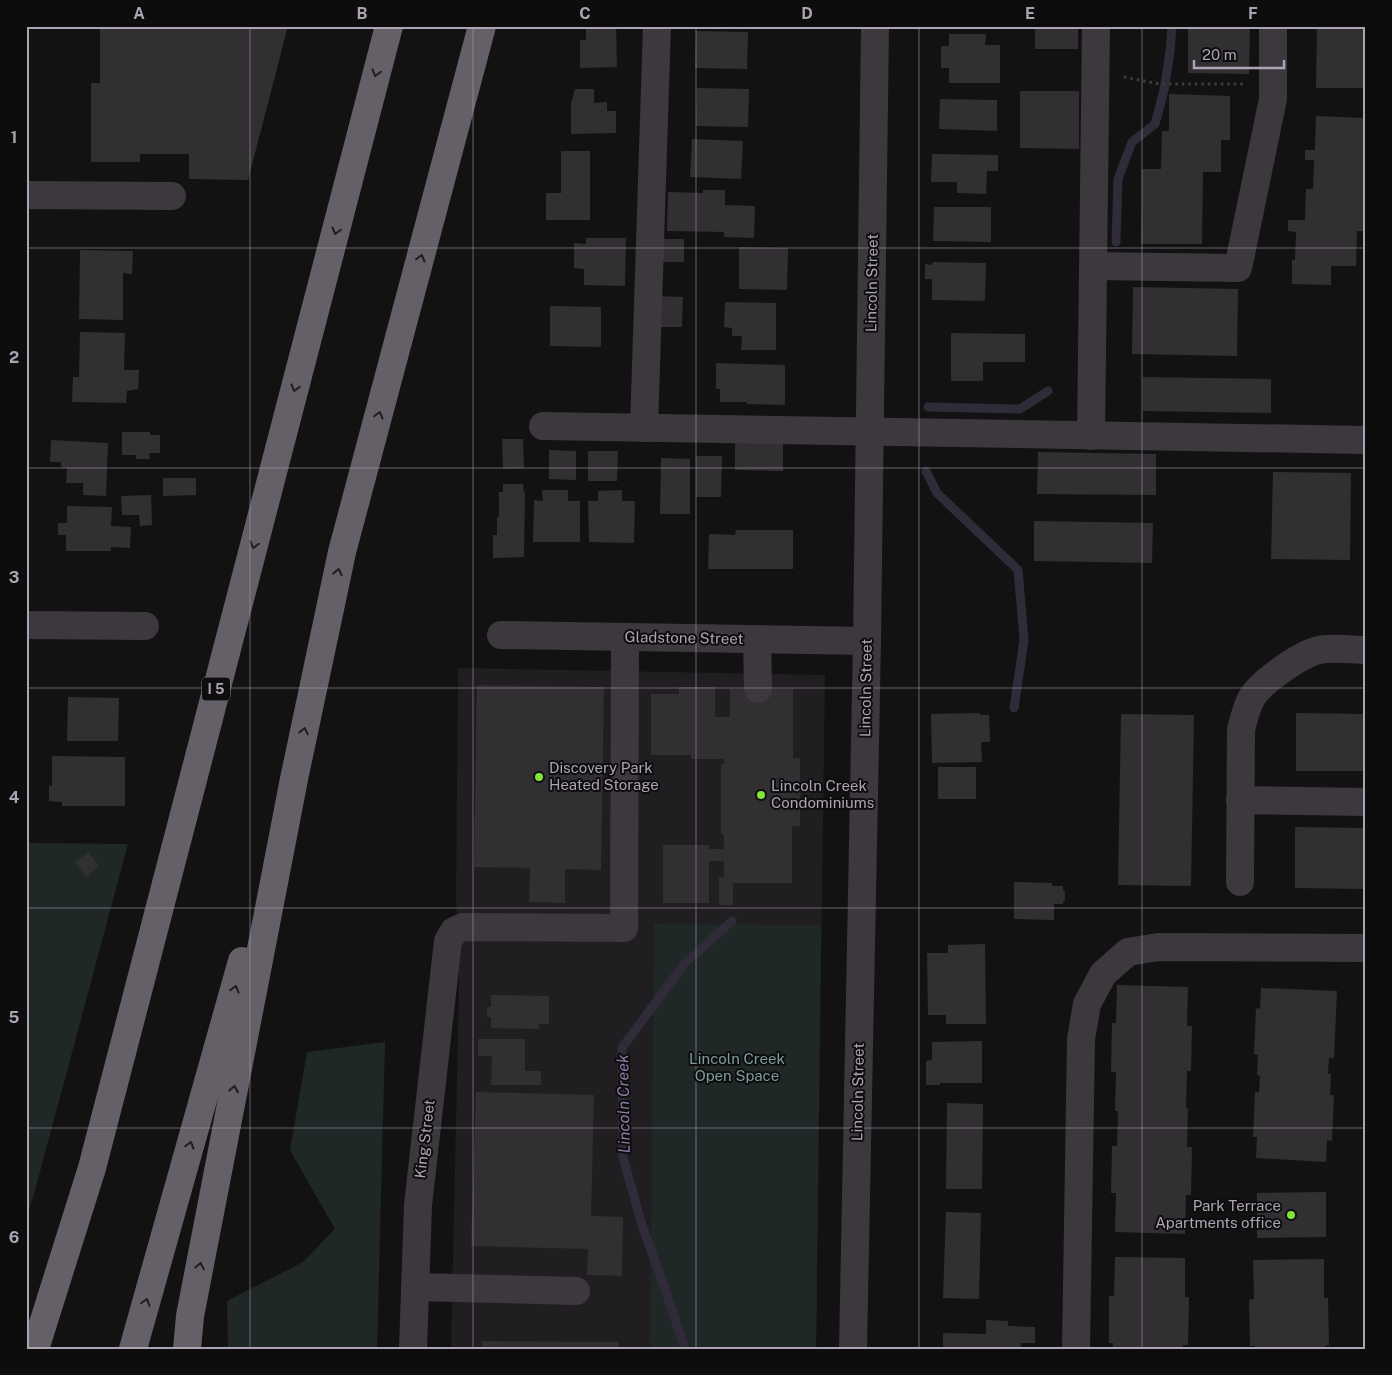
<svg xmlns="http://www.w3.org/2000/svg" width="1392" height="1375" font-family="'Public Sans',sans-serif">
  <rect width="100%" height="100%" fill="#131213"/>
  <polygon fill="#201e20" points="458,668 825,675 816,1349 451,1349 459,986 456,898"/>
  <g fill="#202727">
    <polygon points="26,843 128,844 34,1194 26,1218"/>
    <polygon points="654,924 821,925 816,1349 650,1349"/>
    <polygon points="385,1042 377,1349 228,1349 227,1301 303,1262 335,1229 290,1150 307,1052"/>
  </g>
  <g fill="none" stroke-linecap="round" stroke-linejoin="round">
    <g stroke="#2f2b38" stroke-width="9">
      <polyline points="1116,242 1118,179 1132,142 1155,124 1164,90 1170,52 1172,26"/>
      <polyline points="928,407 1020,409 1048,391"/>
      <polyline points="926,471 937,493 1018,570 1024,640 1014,708"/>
      <polyline points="685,1349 664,1286 642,1225 623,1157 622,1048 684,964 732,921"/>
    </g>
  </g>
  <g fill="#322f32">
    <polygon points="100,26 288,26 248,180 189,179 189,154 140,154 140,162 91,162 91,83 100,83"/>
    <polygon points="586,26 616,26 617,67 580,68 580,40 586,40"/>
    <rect x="1035" y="26" width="43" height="23"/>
    <polygon points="1188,26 1250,26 1249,74 1188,73"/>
    <polygon points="1317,26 1366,26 1366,88 1316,88"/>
    <polygon points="696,31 748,32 747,69 695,68"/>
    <polygon points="949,34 986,34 985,45 1000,45 1000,83 949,83 949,68 941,68 941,46 949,46"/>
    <polygon points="697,88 749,89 748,127 696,126"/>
    <polygon points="575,89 594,89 594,103 607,102 607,111 616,111 616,133 571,134 571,104"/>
    <polygon points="1020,91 1079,91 1079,149 1020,148"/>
    <polygon points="1169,94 1230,96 1230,140 1221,140 1221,172 1203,172 1202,244 1141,244 1142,169 1161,169 1162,131 1169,131"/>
    <polygon points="940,99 997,100 997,131 939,129"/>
    <polygon points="1316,116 1366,118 1365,231 1357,231 1356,266 1331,266 1331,285 1292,284 1292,260 1295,260 1296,232 1288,231 1288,220 1305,220 1306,189 1313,189 1314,160 1305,160 1305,150 1315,150"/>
    <polygon points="692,139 743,141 741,179 690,177"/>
    <polygon points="561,151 590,151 590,220 546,220 546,193 561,193"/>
    <polygon points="932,154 998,155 998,171 987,171 986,194 957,193 957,182 931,182"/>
    <polygon points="703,190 725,190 725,205 755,206 754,238 724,237 724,232 667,231 668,192 703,193"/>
    <polygon points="934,207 991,207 991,242 933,241"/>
    <polygon points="586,238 626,238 625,286 584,285 584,269 574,268 574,243 586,244"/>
    <rect x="654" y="239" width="30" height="23"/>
    <polygon points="739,247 788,248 787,290 739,289"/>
    <polygon points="80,250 133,251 132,274 123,273 123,320 79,319"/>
    <polygon points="933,262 986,263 985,301 932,300 932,279 925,279 925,264 932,265"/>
    <polygon points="1133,287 1238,289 1237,356 1132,354"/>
    <polygon points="652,296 683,297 682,327 652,327"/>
    <polygon points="725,302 776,303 776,350 741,350 742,336 732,336 732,328 724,327"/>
    <polygon points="550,306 601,307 601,347 550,346"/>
    <polygon points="80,332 125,333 124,370 139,370 138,389 127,391 126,403 72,402 73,377 79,377"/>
    <polygon points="951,333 1025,334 1025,362 983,362 983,381 951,381"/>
    <polygon points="716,363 785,365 785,405 747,404 747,402 720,402 720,389 716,389"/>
    <polygon points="1143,377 1271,379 1271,413 1143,411"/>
    <polygon points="122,432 150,432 150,435 160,435 160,453 149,453 150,459 136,459 136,455 122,455"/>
    <polygon points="735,437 783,438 783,471 735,470"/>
    <polygon points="502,439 523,439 524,468 503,469"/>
    <polygon points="51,440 108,443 106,496 83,495 83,483 66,483 67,468 61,467 61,462 50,462"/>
    <polygon points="549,450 576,451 576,480 549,479"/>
    <polygon points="588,451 618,451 617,481 588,481"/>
    <polygon points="1038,452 1156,454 1156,495 1037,494"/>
    <polygon points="696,456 722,456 721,497 696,497"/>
    <polygon points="661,458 690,459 690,514 660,514"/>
    <polygon points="1273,472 1351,473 1350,560 1271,559"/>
    <polygon points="163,478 196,478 196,495 163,496"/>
    <polygon points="503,484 523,484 524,492 525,492 524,557 493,558 493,535 497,535 497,517 499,517 499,492 503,492"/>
    <polygon points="542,490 568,490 568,501 580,501 580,542 533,542 534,500 543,501"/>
    <polygon points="622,490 622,501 635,501 634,543 589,542 588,501 598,501 598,491"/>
    <polygon points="151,495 152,525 140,526 139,515 122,515 121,496"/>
    <polygon points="67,506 112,507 111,526 131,527 130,548 111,547 111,551 66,551 66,535 58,535 58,523 67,523"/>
    <polygon points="1034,521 1153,523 1152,563 1034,561"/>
    <polygon points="736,530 793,530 793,569 708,569 709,534 735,535"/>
    <polygon points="477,685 604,687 601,870 565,869 565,903 529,902 530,868 474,867"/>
    <polygon points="679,687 715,687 715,717 730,717 730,689 793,689 793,758 800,758 800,826 792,826 792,883 733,883 733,905 719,905 719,877 724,877 724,861 709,861 709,903 663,903 663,845 709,845 709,849 724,849 724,834 721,834 721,764 724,764 724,759 691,759 691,755 651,755 651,694 679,694"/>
    <polygon points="68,697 119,698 118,741 67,741"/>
    <polygon points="980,713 980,715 989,715 990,742 981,742 982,762 932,763 931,714"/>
    <polygon points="1296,713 1366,714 1366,771 1296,771"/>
    <polygon points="1121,714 1194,715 1191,886 1118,885"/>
    <polygon points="52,756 125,757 125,806 62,806 62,802 49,801 49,786 52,786"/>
    <rect x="938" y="767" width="38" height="32"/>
    <polygon points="1295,827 1366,828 1366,889 1295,888"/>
    <polygon points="88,852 99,866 87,877 75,863"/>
    <polygon points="1014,882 1052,883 1052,886 1063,886 1063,891 1065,891 1065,901 1063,901 1063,904 1054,904 1054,920 1014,919"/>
    <polygon points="985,944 986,1024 946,1024 946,1015 928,1015 927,953 948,953 948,945"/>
    <polygon points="1117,985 1188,987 1187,1026 1192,1026 1191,1071 1187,1071 1186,1108 1188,1108 1187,1147 1192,1147 1191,1195 1186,1195 1185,1234 1115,1232 1116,1193 1111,1193 1112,1146 1117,1146 1118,1111 1115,1111 1116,1072 1111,1072 1112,1023 1116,1023"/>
    <polygon points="1261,988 1337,991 1334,1058 1329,1058 1328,1074 1331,1074 1330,1095 1334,1095 1332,1141 1327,1140 1326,1162 1256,1158 1257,1137 1253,1137 1255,1092 1259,1092 1260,1076 1257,1075 1258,1055 1254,1054 1256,1008 1260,1009"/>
    <polygon points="491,995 549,996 549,1024 539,1024 539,1029 491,1028 491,1017 487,1017 487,1007 491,1007"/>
    <polygon points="478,1039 525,1039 525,1071 541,1071 541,1085 491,1085 492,1056 478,1056"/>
    <polygon points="982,1041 982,1083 940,1083 940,1085 926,1085 926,1061 932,1060 932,1042"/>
    <polygon points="476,1092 594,1095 591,1216 623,1217 622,1276 587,1275 588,1249 471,1246"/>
    <polygon points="947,1103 983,1104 982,1189 946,1189"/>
    <polygon points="1326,1192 1326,1237 1257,1238 1257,1193"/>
    <polygon points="946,1212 981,1213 979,1299 943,1298"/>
    <polygon points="1115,1257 1185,1258 1185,1297 1189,1297 1188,1345 1183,1345 1183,1349 1113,1349 1113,1343 1109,1343 1109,1296 1114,1296"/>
    <polygon points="1324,1259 1324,1298 1328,1298 1329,1345 1325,1346 1325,1349 1255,1349 1255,1346 1250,1346 1249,1300 1254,1299 1253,1260"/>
    <polygon points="986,1320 1008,1321 1008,1326 1035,1327 1035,1343 1021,1343 1021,1349 943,1349 943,1333 986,1334"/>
    <polygon points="482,1341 619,1342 619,1349 482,1349"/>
  </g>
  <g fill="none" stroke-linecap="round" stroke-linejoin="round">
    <polyline stroke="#3f3b41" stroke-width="3" stroke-dasharray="2.5 4" stroke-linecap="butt" points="1124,77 1160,84 1245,84"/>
    <g stroke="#3c383d" stroke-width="28">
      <polyline points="26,195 172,196"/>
      <polyline points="1093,266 1238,268 1273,99 1273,26"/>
      <polyline points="543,426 1366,440"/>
      <polyline points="644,428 657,26"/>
      <polyline points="1091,436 1096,26"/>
      <polyline points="26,625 145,626"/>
      <polyline points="501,635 867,641"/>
      <polyline points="757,639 758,689"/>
      <polyline points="1240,800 1366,802"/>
      <path d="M1240 882 1241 729C1244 719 1246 709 1251 699 1259 683 1301 654 1319 650 1334 647 1351 650 1366 650"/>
      <polyline points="415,1287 576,1291"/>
      <polyline points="413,1349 418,1205 448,941 454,931 463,927 624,928 625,637"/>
      <polyline points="853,1349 867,641 875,26"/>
      <polyline points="1076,1349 1081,1039 1087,1004 1103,974 1128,952 1158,947 1366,948"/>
    </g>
    <g stroke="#655f68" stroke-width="28">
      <polyline points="35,1349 92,1168 389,26"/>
      <polyline points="133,1349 242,961"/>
      <polyline points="187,1349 190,1316 294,779 342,552 482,26"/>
    </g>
  </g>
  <defs><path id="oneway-chevron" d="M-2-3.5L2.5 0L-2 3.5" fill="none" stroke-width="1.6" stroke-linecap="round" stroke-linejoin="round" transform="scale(1.25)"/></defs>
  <g stroke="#1f1d20">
    <use href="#oneway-chevron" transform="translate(376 73) rotate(105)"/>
    <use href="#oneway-chevron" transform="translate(336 231) rotate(105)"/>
    <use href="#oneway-chevron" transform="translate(421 258) rotate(-75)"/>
    <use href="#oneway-chevron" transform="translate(295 388) rotate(105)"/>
    <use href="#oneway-chevron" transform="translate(379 415) rotate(-75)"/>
    <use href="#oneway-chevron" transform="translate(254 545) rotate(105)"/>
    <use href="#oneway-chevron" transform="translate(338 572) rotate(-78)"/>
    <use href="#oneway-chevron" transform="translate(304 731) rotate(-78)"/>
    <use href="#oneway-chevron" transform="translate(235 989) rotate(-74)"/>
    <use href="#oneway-chevron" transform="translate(234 1089) rotate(-79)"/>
    <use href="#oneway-chevron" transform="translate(190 1145) rotate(-74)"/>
    <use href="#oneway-chevron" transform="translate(200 1266) rotate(-79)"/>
    <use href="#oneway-chevron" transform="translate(146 1302) rotate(-74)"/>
  </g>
  <path fill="none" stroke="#ada4b3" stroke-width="1" stroke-opacity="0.55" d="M250 26V1349M473 26V1349M696 26V1349M919 26V1349M1142 26V1349M26 248H1366M26 468H1366M26 688H1366M26 908H1366M26 1128H1366"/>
  <g fill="#83e538" stroke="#0e0d0e" stroke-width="2">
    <circle cx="539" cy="777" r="5"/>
    <circle cx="761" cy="795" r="5"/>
    <circle cx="1291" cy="1215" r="5"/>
  </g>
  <g text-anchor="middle" stroke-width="4" stroke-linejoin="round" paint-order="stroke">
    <rect fill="#0e0d0e" stroke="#7d7782" stroke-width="1" x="202" y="677.5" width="28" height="23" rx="4"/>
    <g font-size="14" font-weight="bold" fill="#ada4b3">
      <text x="216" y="694">I 5</text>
    </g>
    <g font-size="15" fill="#ada4b3" stroke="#0e0d0e">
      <text transform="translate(872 283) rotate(-89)" y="5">Lincoln Street</text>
      <text transform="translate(684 638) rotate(1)" y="5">Gladstone Street</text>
      <text transform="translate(866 688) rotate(-89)" y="5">Lincoln Street</text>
      <text transform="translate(858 1092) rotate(-89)" y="5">Lincoln Street</text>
      <text transform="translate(425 1139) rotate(-83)" y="5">King Street</text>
    </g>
    <g font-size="15" fill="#ada4b3" stroke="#0e0d0e" text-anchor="start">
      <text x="549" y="773">Discovery Park<tspan x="549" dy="17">Heated Storage</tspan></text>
      <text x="771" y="791">Lincoln Creek<tspan x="771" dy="17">Condominiums</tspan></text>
      <text x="1281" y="1211" text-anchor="end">Park Terrace<tspan x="1281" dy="17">Apartments office</tspan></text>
    </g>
    <g font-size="15" fill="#7c9d9c" stroke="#0e0d0e">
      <text x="737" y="1064">Lincoln Creek<tspan x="737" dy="17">Open Space</tspan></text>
    </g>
    <g font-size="16" font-style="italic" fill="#8e7dac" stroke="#0e0d0e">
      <text transform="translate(623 1104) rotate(-91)" y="6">Lincoln Creek</text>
    </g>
  </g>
  <rect width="1392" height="1375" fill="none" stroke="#0e0d0e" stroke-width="55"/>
  <path d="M1194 60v8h90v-8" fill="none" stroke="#ada4b3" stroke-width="2.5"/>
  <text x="1202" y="60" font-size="15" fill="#ada4b3" stroke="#0e0d0e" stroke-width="4" paint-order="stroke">20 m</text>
  <rect x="28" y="28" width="1336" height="1320" fill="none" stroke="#ada4b3" stroke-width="2"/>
  <g font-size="16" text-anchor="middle" font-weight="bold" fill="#ada4b3">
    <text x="139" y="19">A</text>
    <text x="362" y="19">B</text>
    <text x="585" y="19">C</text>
    <text x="807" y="19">D</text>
    <text x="1030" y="19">E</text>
    <text x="1253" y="19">F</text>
    <text x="14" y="143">1</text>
    <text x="14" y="363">2</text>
    <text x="14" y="583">3</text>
    <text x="14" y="803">4</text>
    <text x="14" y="1023">5</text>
    <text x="14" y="1243">6</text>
  </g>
</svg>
